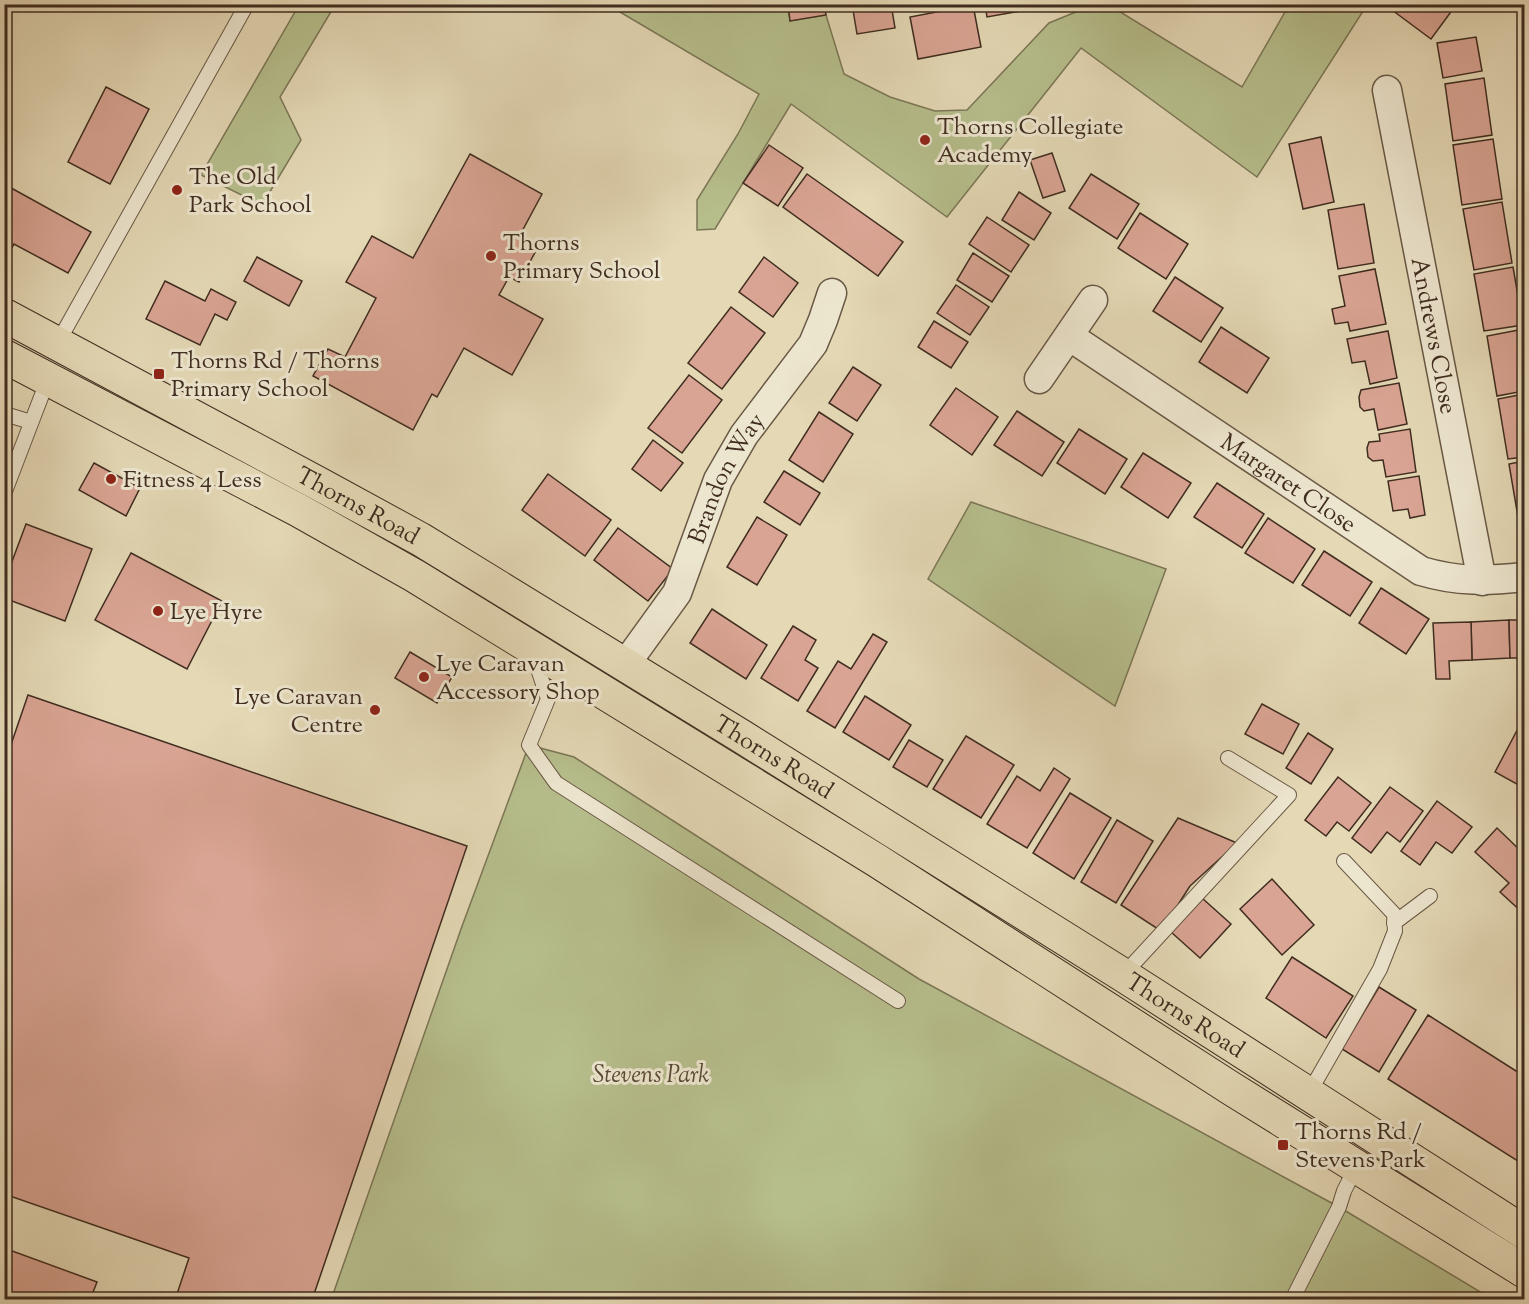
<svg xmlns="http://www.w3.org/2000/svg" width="1529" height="1304" font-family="'Sorts Mill Goudy',serif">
  <rect width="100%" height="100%" fill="#e4d8b5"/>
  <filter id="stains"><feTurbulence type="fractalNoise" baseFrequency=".00333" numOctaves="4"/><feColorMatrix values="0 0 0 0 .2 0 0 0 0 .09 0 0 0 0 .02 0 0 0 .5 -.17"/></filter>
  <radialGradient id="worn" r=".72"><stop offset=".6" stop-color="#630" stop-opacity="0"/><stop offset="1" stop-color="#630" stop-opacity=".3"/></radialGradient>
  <g fill="#b6be8c" stroke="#7b7656" stroke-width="1.5">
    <polygon points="788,4 790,21 826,15 844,74 890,97 935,111 967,110 1049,23 1088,7 1114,8 1242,87 1289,5 1367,5 1257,177 1081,48 947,217 791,104 715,229 697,230 697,200 738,134 759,94 608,5"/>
    <polygon points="299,5 335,5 280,97 301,140 262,205 201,175"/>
    <polygon points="971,502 1166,569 1115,706 928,579"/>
    <polygon points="529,745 574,757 919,979 1339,1207 1492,1299 331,1300 461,929"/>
  </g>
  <g fill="#d9a493" stroke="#402d20" stroke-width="1.5">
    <polygon points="788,4 824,4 826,15 790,21"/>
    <polygon points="852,4 891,4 895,28 857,34"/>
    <polygon points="985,4 1026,4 1027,10 987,17"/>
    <polygon points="1384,4 1447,4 1453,9 1431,39"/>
    <polygon points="973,5 981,47 918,59 910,17"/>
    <polygon points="1476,37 1482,71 1443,78 1437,43"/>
    <polygon points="1484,78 1492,135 1453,141 1445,84"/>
    <polygon points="106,87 149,109 110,184 68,162"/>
    <polygon points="1321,137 1334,202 1303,209 1289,144"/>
    <polygon points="1493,139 1502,199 1462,205 1453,145"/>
    <polygon points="769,145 803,168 778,206 743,183"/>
    <polygon points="1052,153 1065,191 1043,198 1030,160"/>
    <polygon points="470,154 542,194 519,237 538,247 519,282 509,277 499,295 543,319 512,375 464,348 437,397 432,394 413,430 313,376 328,349 345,357 376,298 346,282 372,236 413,258"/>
    <polygon points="807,174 903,242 878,276 783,207"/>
    <polygon points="1091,174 1139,204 1117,239 1069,208"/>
    <polygon points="4,184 91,232 68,273 14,244 4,261"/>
    <polygon points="1019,192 1051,213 1034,240 1002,220"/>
    <polygon points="1502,202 1512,263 1474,270 1463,209"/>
    <polygon points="1364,204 1374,263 1338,269 1328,210"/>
    <polygon points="1140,213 1188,244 1166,279 1118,248"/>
    <polygon points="987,217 1029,245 1011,272 969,244"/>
    <polygon points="973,253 1009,276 992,302 957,280"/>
    <polygon points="257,257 302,281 289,306 244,281"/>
    <polygon points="764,257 798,283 773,317 739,292"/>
    <polygon points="1513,267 1523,325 1484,331 1474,274"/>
    <polygon points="1375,269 1386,324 1350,331 1348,322 1335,324 1332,309 1345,306 1339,276"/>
    <polygon points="1175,277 1223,308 1201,342 1153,311"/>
    <polygon points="165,281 205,301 211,289 236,302 227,320 215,314 200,345 146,319"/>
    <polygon points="956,285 989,307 970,335 937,313"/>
    <polygon points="731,307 765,333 722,389 688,363"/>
    <polygon points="934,321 968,342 951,368 918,347"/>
    <polygon points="1221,327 1269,358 1247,393 1199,362"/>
    <polygon points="1524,329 1524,391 1497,396 1487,336"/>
    <polygon points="1388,331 1397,378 1370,384 1365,361 1352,363 1347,339"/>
    <polygon points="853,367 881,385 857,421 829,403"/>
    <polygon points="689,375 722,400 682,453 648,428"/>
    <polygon points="1399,383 1407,424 1378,430 1374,409 1364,411 1360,407 1359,397 1361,390"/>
    <polygon points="956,388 998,417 972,455 930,425"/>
    <polygon points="1524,394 1524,457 1508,459 1498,399"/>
    <polygon points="1017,411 1064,442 1042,476 994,445"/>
    <polygon points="819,412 853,434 823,482 789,460"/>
    <polygon points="1079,429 1127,459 1105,494 1057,463"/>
    <polygon points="1410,429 1416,472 1386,477 1383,460 1373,461 1368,457 1367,448 1369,442 1380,441 1379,434"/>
    <polygon points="653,440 683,463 661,491 632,469"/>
    <polygon points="1143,453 1191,483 1168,518 1121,487"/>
    <polygon points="1524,461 1524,522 1519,523 1509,464"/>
    <polygon points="94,463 140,488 126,516 79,490"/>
    <polygon points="784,471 820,493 800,525 764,502"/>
    <polygon points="548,474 611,520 585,556 522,510"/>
    <polygon points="1419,476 1425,515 1410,518 1408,509 1393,511 1388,481"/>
    <polygon points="1217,483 1264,514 1242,548 1194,517"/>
    <polygon points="757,517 787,535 757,585 727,567"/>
    <polygon points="1268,518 1315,549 1293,583 1245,553"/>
    <polygon points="26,524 92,549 65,621 4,598 4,583"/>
    <polygon points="618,528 673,569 648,601 594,560"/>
    <polygon points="1324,551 1372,582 1350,616 1302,585"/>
    <polygon points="131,553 222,601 187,669 95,620"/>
    <polygon points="1381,588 1429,619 1406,654 1359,623"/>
    <polygon points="712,609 767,645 746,679 690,643"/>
    <polygon points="1509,620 1510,658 1472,660 1471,622"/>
    <polygon points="1509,620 1524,620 1524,658 1510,658"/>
    <polygon points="1471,622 1472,660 1449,661 1450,679 1436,679 1433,623"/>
    <polygon points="793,626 816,640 805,660 818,668 798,701 761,678"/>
    <polygon points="873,634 887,642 835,728 807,711 838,661 851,669"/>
    <polygon points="410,652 452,677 437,703 395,678"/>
    <polygon points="28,695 467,846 312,1300 175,1300 189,1258 4,1194 4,765"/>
    <polygon points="865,696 911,725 889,760 843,732"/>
    <polygon points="1262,704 1299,724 1283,754 1245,734"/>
    <polygon points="1522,721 1524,723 1524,788 1495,772"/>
    <polygon points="1308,733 1333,749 1311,784 1286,768"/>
    <polygon points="966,736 1014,765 981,818 933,789"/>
    <polygon points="909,740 943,760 927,787 893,767"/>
    <polygon points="1054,768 1070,779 1027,848 987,824 1017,776 1040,791"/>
    <polygon points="1338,777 1371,803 1349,831 1337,822 1326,836 1305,820"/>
    <polygon points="1390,787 1423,811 1400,842 1387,832 1371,853 1352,838"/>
    <polygon points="1070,793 1111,818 1074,879 1033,853"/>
    <polygon points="1437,801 1472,827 1452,853 1436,842 1420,865 1401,851"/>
    <polygon points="1178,818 1237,843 1190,886 1161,931 1121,905"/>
    <polygon points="1117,820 1153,841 1116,903 1081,882"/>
    <polygon points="1497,828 1524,854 1524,914 1500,892 1509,883 1475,852"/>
    <polygon points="1272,879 1314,925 1282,955 1240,909"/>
    <polygon points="1202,898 1231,924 1200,958 1171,932"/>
    <polygon points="1292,957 1353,996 1326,1038 1266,998"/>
    <polygon points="1379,987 1416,1010 1379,1072 1342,1049"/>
    <polygon points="1428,1015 1524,1076 1524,1165 1388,1079"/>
    <polygon points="4,1248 97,1282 90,1300 4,1300"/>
  </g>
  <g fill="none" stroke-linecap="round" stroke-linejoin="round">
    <g stroke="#695845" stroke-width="16">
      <g id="lane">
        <polyline points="57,344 247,4"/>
        <polyline points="8,415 31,422"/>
        <polyline points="4,494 48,379"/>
        <polyline points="533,654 548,699 529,745 556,783 898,1001"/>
        <polyline points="1394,923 1430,896"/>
        <polyline points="1123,975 1289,795 1228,758"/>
        <polyline points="1309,1093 1380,969 1395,931 1394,914 1344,861"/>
        <polyline points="1292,1300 1339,1207 1344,1191 1356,1167"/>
      </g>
    </g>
    <g stroke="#695845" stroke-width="31">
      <g id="street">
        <path id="s1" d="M1387 90 1482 581"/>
        <path id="s2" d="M1069 336 1421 571C1458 582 1486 581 1524 577"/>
        <polyline points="1039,379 1093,300"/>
        <path id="s3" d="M625 665 677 593 718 480 744 435 813 344 823 320 832 293"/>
      </g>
    </g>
    <g stroke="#402d20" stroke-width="35">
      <g id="highway">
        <path id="s4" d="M4 315 321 485 420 539 741 736 1123 975 1524 1232"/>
        <polyline points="4,356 298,510 415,576 876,860 1232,1089 1524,1271"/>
      </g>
    </g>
    <use href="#lane" stroke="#ede6cf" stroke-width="14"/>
    <use href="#street" stroke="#ede6cf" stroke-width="28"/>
    <use href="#highway" stroke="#e4d8b5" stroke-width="33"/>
  </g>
  <g fill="#8f2418" stroke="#ede6cf" stroke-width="2">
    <circle cx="925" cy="140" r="6"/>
    <circle cx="177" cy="190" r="6"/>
    <circle cx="491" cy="256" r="6"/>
    <rect x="153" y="368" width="12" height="12" rx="3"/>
    <circle cx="111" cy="479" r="6"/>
    <circle cx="158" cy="611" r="6"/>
    <circle cx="424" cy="677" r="6"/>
    <circle cx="375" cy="710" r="6"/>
    <rect x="1277" y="1139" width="12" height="12" rx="3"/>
  </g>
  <g text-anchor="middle" stroke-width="6" stroke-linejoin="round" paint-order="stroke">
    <g font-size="24" fill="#402d20" stroke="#ede6cf" text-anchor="start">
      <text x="937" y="134">Thorns Collegiate<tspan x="937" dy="28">Academy</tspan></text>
      <text x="189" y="184">The Old<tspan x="189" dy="28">Park School</tspan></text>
      <text x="503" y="250">Thorns<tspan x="503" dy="28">Primary School</tspan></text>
      <text x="171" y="368">Thorns Rd / Thorns<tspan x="171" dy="28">Primary School</tspan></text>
      <text x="123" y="487">Fitness 4 Less</text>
      <text x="170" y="619">Lye Hyre</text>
      <text x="436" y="671">Lye Caravan<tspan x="436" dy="28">Accessory Shop</tspan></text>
      <text x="363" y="704" text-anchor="end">Lye Caravan<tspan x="363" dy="28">Centre</tspan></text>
      <text x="1295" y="1139">Thorns Rd /<tspan x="1295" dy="28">Stevens Park</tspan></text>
    </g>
    <g font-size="24" fill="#402d20" stroke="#ede6cf">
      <text dy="8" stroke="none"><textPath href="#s1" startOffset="250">Andrews Close</textPath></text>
      <text dy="8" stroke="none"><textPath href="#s3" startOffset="214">Brandon Way</textPath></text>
      <text dy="8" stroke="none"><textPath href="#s2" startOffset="264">Margaret Close</textPath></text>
      <text dy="8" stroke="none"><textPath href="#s4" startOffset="402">Thorns Road</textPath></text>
      <text dy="8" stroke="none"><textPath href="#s4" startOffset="888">Thorns Road</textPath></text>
      <text dy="8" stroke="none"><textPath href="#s4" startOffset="1374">Thorns Road</textPath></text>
    </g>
    <g font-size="24" font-style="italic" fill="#584a36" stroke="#ede6cf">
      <text x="651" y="1082">Stevens Park</text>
    </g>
  </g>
  <rect width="1529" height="1304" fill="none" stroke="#e4d8b5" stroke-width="24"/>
  <rect x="6" y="6" width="1517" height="1292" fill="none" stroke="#402d20" stroke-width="3"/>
  <rect x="12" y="12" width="1505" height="1280" fill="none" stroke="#402d20" stroke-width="1.5"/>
  <rect width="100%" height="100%" filter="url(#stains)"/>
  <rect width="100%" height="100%" fill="url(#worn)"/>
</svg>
